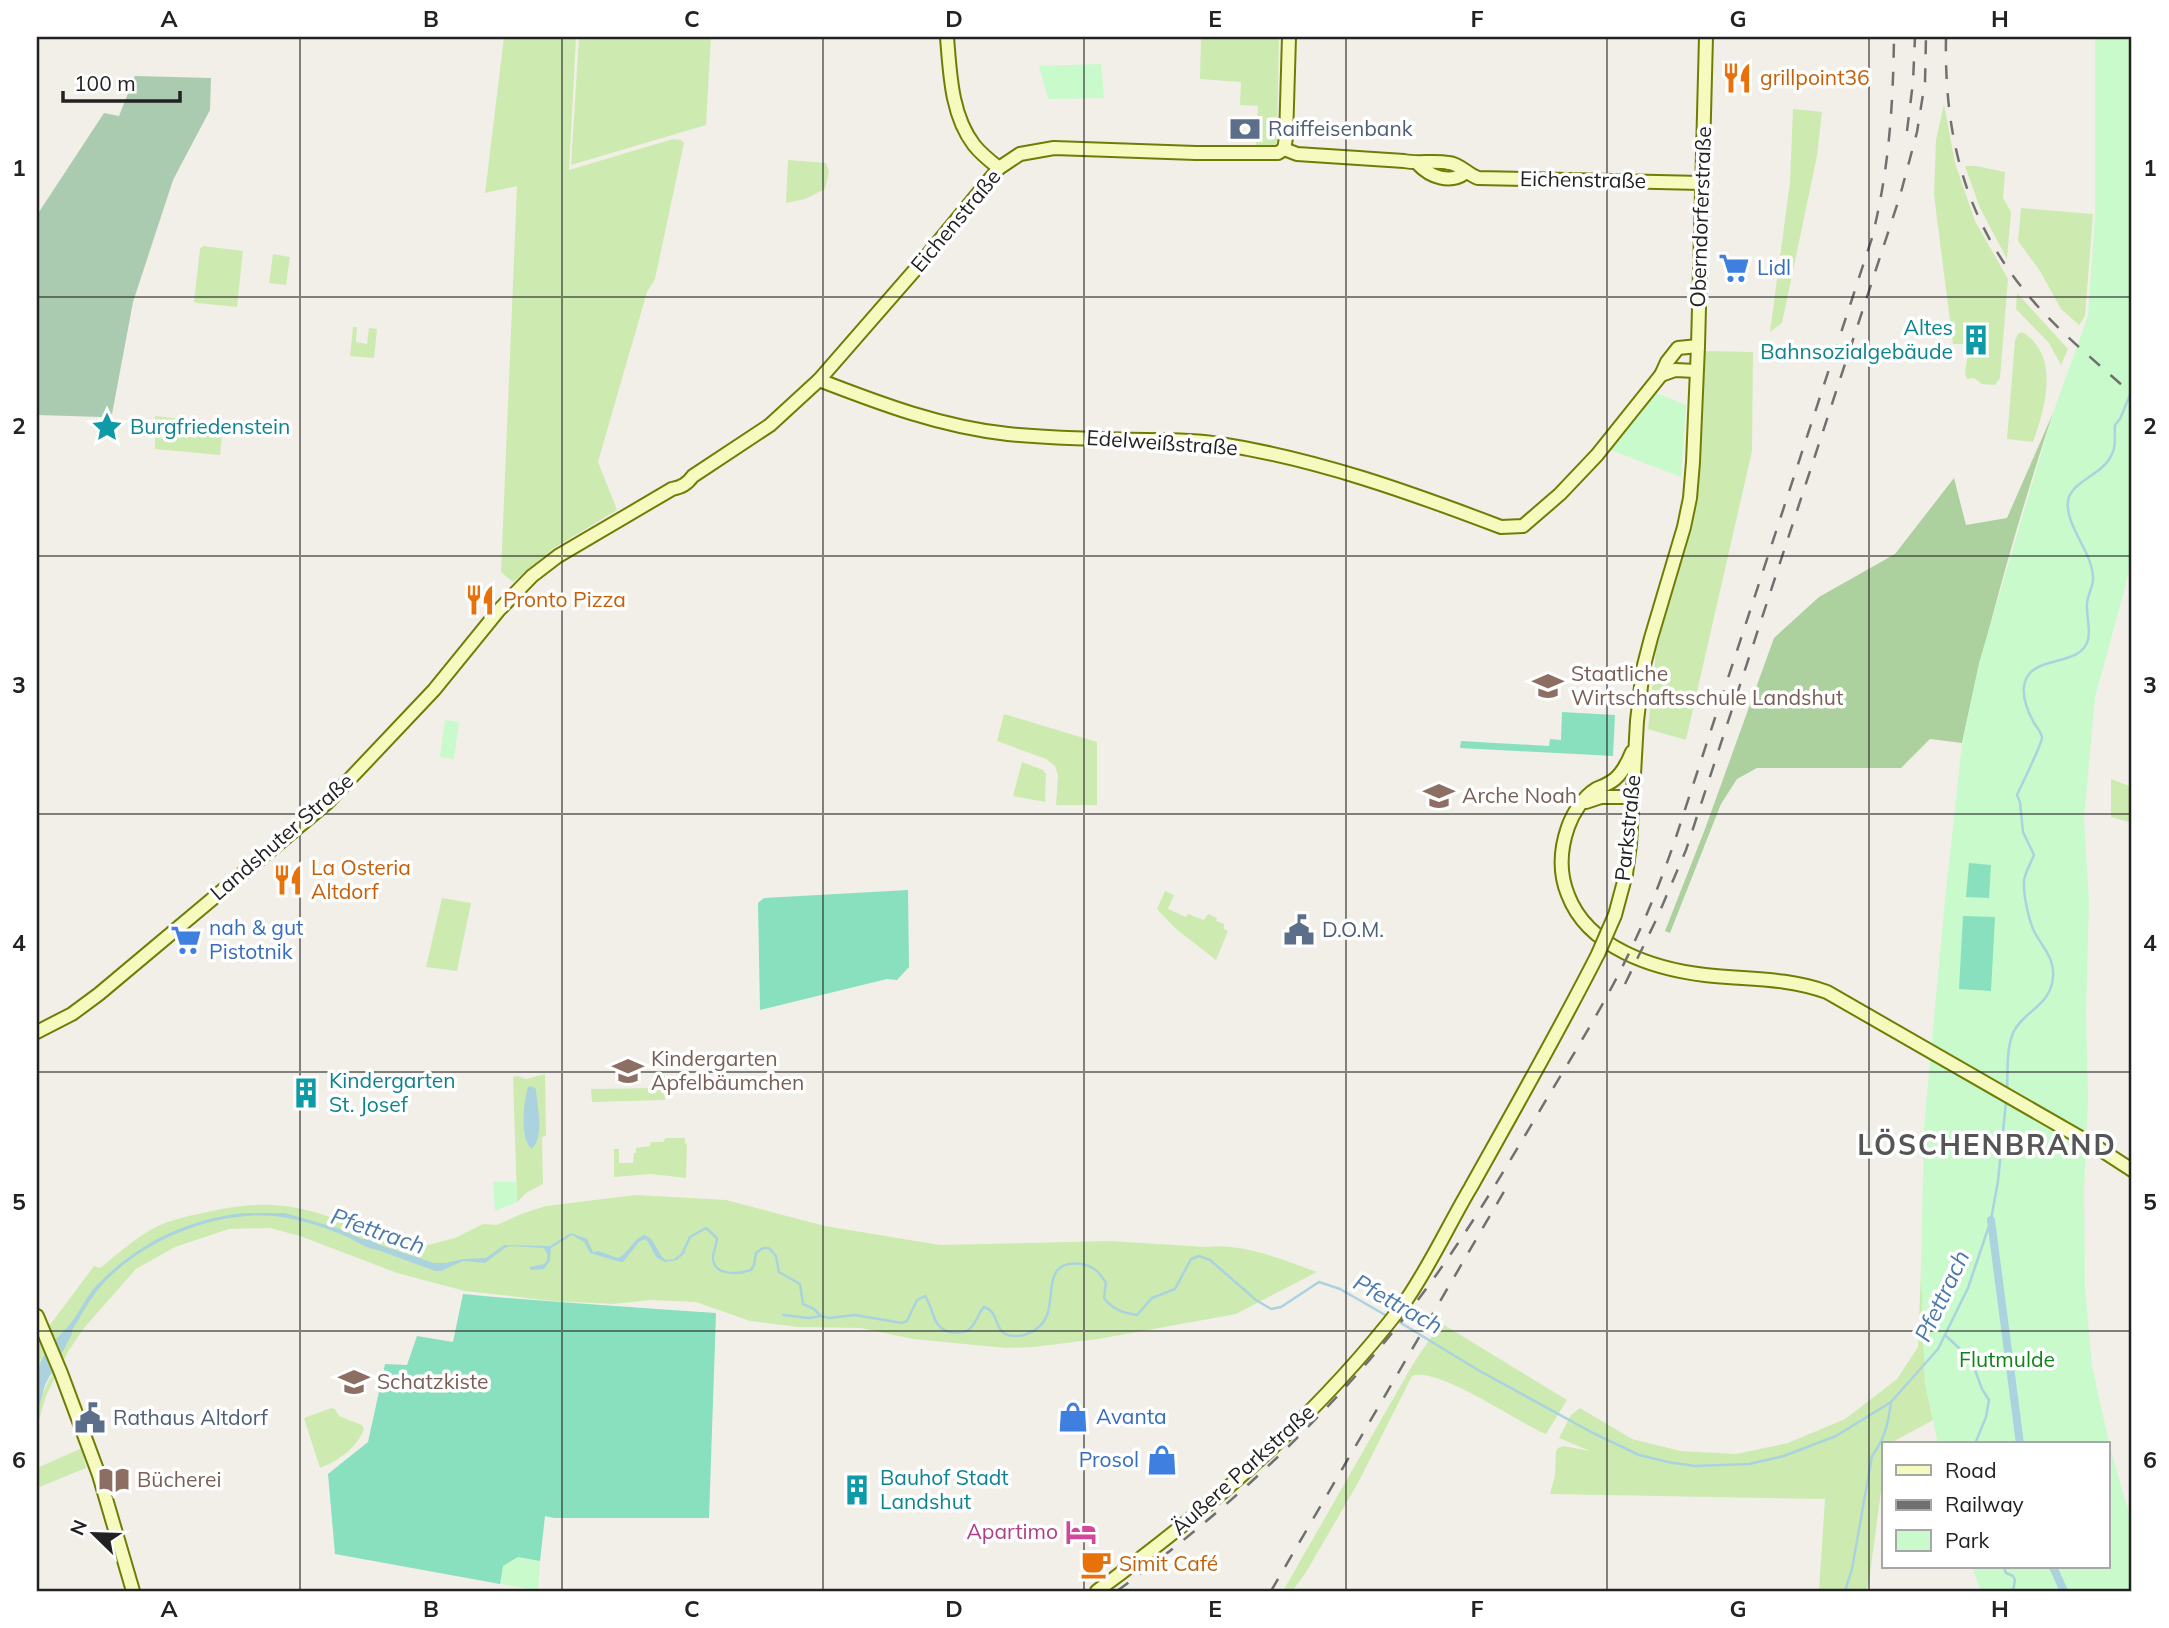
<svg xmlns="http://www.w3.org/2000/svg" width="2169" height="1628" font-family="Mulish,sans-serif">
  <rect width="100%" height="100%" fill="#f2efe9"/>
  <g fill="#cdebb0">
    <polygon points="504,37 576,37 569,170 673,139 681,140 684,143 655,279 647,292 598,462 617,510 554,548 513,582 501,572 517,186 485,193"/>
    <polygon points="579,37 711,37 706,125 571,165"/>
    <polygon points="1201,38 1279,39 1277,141 1275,146 1256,146 1258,106 1240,105 1241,82 1200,79"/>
    <polygon points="1944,104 1955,163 1975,221 2008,279 2000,378 1995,385 1982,384 1974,378 1967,379 1965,374 1969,344 1953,344 1934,195 1936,140"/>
    <polygon points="1793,109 1822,112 1817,156 1782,323 1770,332 1790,182"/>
    <polygon points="788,160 826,163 829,172 825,189 805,199 786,203"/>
    <polygon points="1965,166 1976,166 2005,172 2003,198 2011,212 2007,259 1980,208"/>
    <polygon points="2021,208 2093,214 2085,316 2079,325 2061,309 2040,271 2018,241"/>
    <polygon points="203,246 243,251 237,307 197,303 194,302 200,249"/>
    <polygon points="273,254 290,257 286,285 269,283"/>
    <polygon points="2017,293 2068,349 2061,365 2049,343 2016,309"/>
    <polygon points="353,327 357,327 356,342 367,344 369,328 377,329 374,358 350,356"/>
    <path d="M2022 332C2061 355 2045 408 2033 442L2007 439 2015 340 2018 334Z"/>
    <polygon points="1704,351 1753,352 1752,451 1686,740 1648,729 1656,651 1698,490"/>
    <polygon points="155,416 223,424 220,455 155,449"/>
    <polygon points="1004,714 1097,742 1097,805 1056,805 1058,775 1055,766 1046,759 997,741"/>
    <polygon points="1022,762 1043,770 1046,774 1045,802 1013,796"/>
    <polygon points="2111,779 2132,787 2132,823 2111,817"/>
    <polygon points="1165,891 1174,895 1168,909 1186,917 1188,914 1204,920 1208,914 1217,918 1216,921 1224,924 1224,929 1228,931 1216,960 1176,929 1157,909"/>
    <polygon points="442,898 471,903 457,971 426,967"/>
    <polygon points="545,1074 546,1136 542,1137 543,1184 526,1193 517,1202 513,1077 518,1076 526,1079"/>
    <polygon points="654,1076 665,1076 665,1100 592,1102 591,1089 654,1088"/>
    <polygon points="666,1138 685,1138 685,1143 687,1144 686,1178 651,1174 614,1177 614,1149 619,1149 619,1163 633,1163 634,1153 636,1153 636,1148 650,1146 651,1142 663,1142"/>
    <path d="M636 1195 726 1200 825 1226 940 1245 1110 1241 1206 1247C1241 1242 1284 1260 1317 1272L1236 1314 1098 1339 1034 1347 1006 1348 913 1339 861 1328 798 1327 750 1321 696 1302 650 1300 613 1304 553 1301 465 1291 397 1273 300 1236 270 1228 229 1229 175 1247 136 1269 84 1328 69 1350 46 1396 37 1427C37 1409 42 1391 52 1375L39 1368 37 1374V1335L44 1333 94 1266 100 1268C118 1254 136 1237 156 1227 171 1220 187 1216 203 1213 272 1196 306 1207 370 1231L373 1228 420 1247 455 1238 483 1224 497 1225 521 1214 546 1206Z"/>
    <polygon points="1921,1269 1925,1383 1933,1420 1889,1444 1884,1444 1884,1468 1869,1582 1866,1591 1819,1591 1825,1499 1550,1494 1555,1475 1556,1452 1558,1448 1563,1446 1590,1451 1559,1438 1571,1415 1580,1408 1632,1439 1681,1451 1736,1454 1788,1443 1845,1419 1897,1379 1918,1347"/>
    <path d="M1441 1323 1567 1400 1546 1434C1518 1423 1438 1366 1412 1376L1359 1481 1305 1574 1292 1591H1283L1413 1364Z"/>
    <path d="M331 1408 335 1409 339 1416 362 1425 364 1429C357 1448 338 1461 320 1468L304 1418Z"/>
    <polygon points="82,1448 86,1468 37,1488 37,1468"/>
  </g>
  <path fill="#add19e" d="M2053 413C2017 522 1986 632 1962 743L1930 739 1901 768H1757L1737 779 1721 804 1670 933 1665 931 1705 829 1774 638 1819 597 1895 554 1954 478 1966 525 2007 518Z"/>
  <polygon fill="#aacbaf" points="135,76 211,78 210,110 173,180 133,302 112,414 102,417 37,415 37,215 104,113 119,116"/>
  <g fill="#c8facc">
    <polygon points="2095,37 2132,37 2132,553 2125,588 2095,697 2084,819 2089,901 2086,1014 2088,1100 2084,1190 2085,1288 2092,1366 2110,1447 2132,1524 2132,1591 1981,1591 1972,1567 2108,1567 2108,1444 1938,1444 1925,1383 1921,1269 1924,1127 1944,910 1962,743 1979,663 2053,413 2088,316 2095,217"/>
    <polygon points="1101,64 1104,98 1048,99 1039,66"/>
    <polygon points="1656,393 1686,405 1681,477 1611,450"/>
    <polygon points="445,720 459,722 454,759 440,757"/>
    <polygon points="493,1182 516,1182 517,1202 495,1211"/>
    <polygon points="518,1557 540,1561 538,1590 500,1584 503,1566"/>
  </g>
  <g fill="#88e0be">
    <polygon points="1562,712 1615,715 1613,756 1460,748 1461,741 1549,746 1550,739 1561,740"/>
    <polygon points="1969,863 1991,865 1989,898 1966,897"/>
    <polygon points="908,890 909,967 897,980 887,979 760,1010 758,903 764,898"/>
    <polygon points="1963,916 1995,917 1991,991 1959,989"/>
    <path d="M463 1294C547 1302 632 1307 716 1313L709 1518H554L545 1516 540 1561 518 1557 503 1566 500 1584 335 1554 328 1474 368 1442 385 1364 407 1365 417 1336 453 1342Z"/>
  </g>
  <g fill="#aad3df">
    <path d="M531 1086 536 1089C537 1105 545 1136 532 1149 519 1139 524 1101 528 1087Z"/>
    <path d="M243 1213H285L337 1228 362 1239H369L372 1235 374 1242 380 1245 434 1263H446L463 1259 486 1258 504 1245 550 1246 571 1233 587 1239 593 1252 598 1251 618 1258C629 1253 632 1240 644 1235 656 1238 656 1253 666 1260L674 1259 683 1252H686L677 1260 665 1262 657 1258 646 1239 640 1241 623 1262H620L590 1253 584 1242 572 1235 551 1248 550 1261 544 1269 531 1270 529 1267 544 1264 547 1260V1254L544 1248 510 1246 505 1248 485 1263 463 1261 441 1271H435L378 1250C366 1249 357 1241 345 1236 327 1228 307 1222 288 1218 225 1206 144 1238 102 1285 90 1298 82 1315 72 1330V1334L45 1385 37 1415C37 1401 34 1385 38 1372 44 1347 55 1342 70 1324 80 1312 86 1296 97 1285 138 1243 185 1220 243 1213Z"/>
  </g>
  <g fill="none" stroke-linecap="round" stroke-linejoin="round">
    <g stroke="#aad3df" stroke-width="2.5">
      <path d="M2007 1092C2008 1073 2006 1050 2013 1033 2023 1011 2051 1006 2053 977 2055 959 2043 948 2035 933 2029 922 2023 894 2024 881 2025 872 2031 863 2034 855L2023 832 2020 802 2017 795C2021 786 2043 742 2042 737 2041 732 2037 727 2034 723 2028 712 2021 695 2025 682 2033 654 2080 668 2088 640 2091 629 2086 614 2087 603 2088 594 2094 585 2093 577 2092 551 2065 526 2068 501 2070 482 2102 475 2111 456 2117 446 2114 436 2115 425L2120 419 2132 390"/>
      <path d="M682 1254 690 1237 706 1228 717 1238C717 1244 714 1250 713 1256 712 1277 739 1274 751 1270L754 1265 756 1253 763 1248H769L776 1256 779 1272 800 1284 803 1304 814 1309 821 1316 829 1318 855 1315 902 1323 907 1321 917 1300 925 1296C934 1308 932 1329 950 1332 955 1333 963 1333 967 1331 976 1326 977 1314 984 1307 1003 1313 990 1337 1018 1336 1030 1335 1043 1327 1047 1315 1055 1295 1043 1259 1081 1264 1094 1266 1099 1272 1106 1283L1104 1298C1112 1309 1123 1313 1137 1315L1152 1298 1175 1289 1191 1259 1199 1256 1210 1260 1256 1300 1271 1309 1281 1307 1319 1282 1340 1289 1387 1316"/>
      <polyline points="783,1315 809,1318 821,1316"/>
      <polyline points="1396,1320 1478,1370 1593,1433 1639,1455 1668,1462 1695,1466 1749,1464 1784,1456 1836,1436 1891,1402 1938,1349 1968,1288 1991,1220 1998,1181 2006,1102"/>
      <polyline points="1946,1336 1971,1359 1982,1389 1989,1400 1986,1417 1975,1444"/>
      <polyline points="2004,1567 2006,1573 2013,1576 2015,1580 2013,1591"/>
      <path d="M1845 1591 1852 1569 1872 1456C1885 1438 1888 1425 1891 1402"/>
    </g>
    <g stroke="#aad3df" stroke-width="8">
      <polyline points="1991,1220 2020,1444"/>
      <polyline points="2053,1567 2064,1591"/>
    </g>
    <g stroke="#707d05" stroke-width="16">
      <g id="secondary">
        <path d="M947 37C950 73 951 115 974 145 981 154 990 161 999 168"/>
        <polyline points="1284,149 1286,138 1289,37"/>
        <path d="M1418 164C1430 177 1450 184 1465 173"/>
        <polyline points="1661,375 1675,370 1696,371"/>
        <path d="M819 380C881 404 942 427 1008 434 1054 439 1100 439 1146 440 1171 440 1196 440 1220 444 1317 459 1409 492 1501 527L1523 526 1560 494 1597 455 1661 375 1667 362 1678 348 1698 346"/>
        <path d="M1632 752C1628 762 1623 772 1615 779 1609 784 1603 786 1596 789 1583 797 1573 813 1568 827 1560 850 1559 873 1568 895 1588 948 1654 969 1705 975 1748 980 1785 977 1827 992L2095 1146 2132 1170"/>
        <polyline points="1586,802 1601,797 1632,797"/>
        <polyline points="1615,915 1626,874 1630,845 1637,721 1643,669 1651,638 1684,527 1690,498 1693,462 1698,346 1706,37"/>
        <path d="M37 1032 72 1014 99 994 328 802 434 690 499 610 532 576 558 556 672 489C682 487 687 484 693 476L770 425 819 380 921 263 999 168 1020 154 1054 148 1196 153H1278L1284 149 1297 154 1404 161C1419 164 1433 160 1449 163 1460 164 1467 174 1478 178L1702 183"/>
        <polyline points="37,1316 61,1373 99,1475 133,1591"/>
        <path d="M1097 1591C1210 1508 1316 1418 1402 1306 1427 1272 1449 1224 1471 1187 1514 1110 1558 1033 1598 954"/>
      </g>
    </g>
    <use href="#secondary" stroke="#f7fabf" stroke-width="12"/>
    <g stroke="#707070" stroke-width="2.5" stroke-dasharray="14 14" stroke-linecap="butt">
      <path d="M1946 37C1944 143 1968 231 2042 311 2070 341 2102 367 2132 394"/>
      <polyline points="1907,131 1913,82 1915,37"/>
      <polyline points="1625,984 1657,918 1686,850 1900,196 1917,132 1925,82 1926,37"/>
      <path d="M1117 1591C1226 1512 1325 1419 1408 1313 1460 1246 1503 1173 1546 1100 1576 1050 1607 1000 1632 947 1649 911 1664 873 1677 834L1872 238C1889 169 1893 108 1894 37"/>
      <polyline points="1271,1591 1509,1183"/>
    </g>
    <g stroke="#707d05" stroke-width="16" stroke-linecap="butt">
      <polyline id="secondary-bridge" points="1598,954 1615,915"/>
    </g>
    <use href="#secondary-bridge" stroke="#f7fabf" stroke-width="12"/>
  </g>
  <path fill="none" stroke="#222" stroke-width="2" stroke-opacity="0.55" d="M300 37V1591M562 37V1591M823 37V1591M1084 37V1591M1346 37V1591M1607 37V1591M1869 37V1591M37 297H2132M37 556H2132M37 814H2132M37 1072H2132M37 1331H2132"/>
  <defs>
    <g id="restaurant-bare" transform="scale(2.415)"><path d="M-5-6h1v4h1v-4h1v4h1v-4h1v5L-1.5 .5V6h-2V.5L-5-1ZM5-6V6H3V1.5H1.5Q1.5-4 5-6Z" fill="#e8710a" stroke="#fff" stroke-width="2.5" paint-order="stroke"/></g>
    <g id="bank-bare" transform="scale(2.415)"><path d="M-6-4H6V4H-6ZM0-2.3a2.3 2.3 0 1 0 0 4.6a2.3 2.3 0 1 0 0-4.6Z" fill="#5c6f8a" stroke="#fff" stroke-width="2.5" paint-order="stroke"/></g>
    <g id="supermarket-bare" transform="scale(2.415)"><path d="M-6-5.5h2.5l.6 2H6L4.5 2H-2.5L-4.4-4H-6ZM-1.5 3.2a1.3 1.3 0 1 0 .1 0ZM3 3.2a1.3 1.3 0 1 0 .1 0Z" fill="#3f7fe0" stroke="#fff" stroke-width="2.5" paint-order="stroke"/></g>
    <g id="building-bare" transform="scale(2.415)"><path d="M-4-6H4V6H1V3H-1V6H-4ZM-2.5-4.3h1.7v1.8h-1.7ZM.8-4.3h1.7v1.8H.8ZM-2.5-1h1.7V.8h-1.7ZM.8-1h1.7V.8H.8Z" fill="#0f9aa8" stroke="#fff" stroke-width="2.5" paint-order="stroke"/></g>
    <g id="sight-bare" transform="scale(2.415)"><path d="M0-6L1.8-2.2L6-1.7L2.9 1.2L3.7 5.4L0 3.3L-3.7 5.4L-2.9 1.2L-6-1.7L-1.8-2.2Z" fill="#0f9aa8" stroke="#fff" stroke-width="2.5" paint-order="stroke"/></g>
    <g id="school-bare" transform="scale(2.415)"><path d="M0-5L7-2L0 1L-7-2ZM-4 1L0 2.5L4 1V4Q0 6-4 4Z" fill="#8d6e63" stroke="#fff" stroke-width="2.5" paint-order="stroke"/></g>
    <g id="civic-bare" transform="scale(2.415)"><path d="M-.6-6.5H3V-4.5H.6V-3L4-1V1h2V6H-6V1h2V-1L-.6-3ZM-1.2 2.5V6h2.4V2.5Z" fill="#5c6f8a" stroke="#fff" stroke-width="2.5" paint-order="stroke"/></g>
    <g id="shop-bare" transform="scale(2.415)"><path d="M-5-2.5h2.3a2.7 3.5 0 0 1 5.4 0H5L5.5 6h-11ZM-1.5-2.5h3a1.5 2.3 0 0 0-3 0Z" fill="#3f7fe0" stroke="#fff" stroke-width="2.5" paint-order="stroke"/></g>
    <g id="library-bare" transform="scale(2.415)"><path d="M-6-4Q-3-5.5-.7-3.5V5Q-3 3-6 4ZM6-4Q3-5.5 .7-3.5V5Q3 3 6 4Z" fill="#8d6e63" stroke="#fff" stroke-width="2.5" paint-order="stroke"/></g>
    <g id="hotel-bare" transform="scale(2.415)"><path d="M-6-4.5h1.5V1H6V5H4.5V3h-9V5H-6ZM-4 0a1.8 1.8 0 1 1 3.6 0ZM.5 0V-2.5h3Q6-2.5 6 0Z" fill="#d1479c" stroke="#fff" stroke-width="2.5" paint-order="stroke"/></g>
    <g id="cafe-bare" transform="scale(2.415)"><path d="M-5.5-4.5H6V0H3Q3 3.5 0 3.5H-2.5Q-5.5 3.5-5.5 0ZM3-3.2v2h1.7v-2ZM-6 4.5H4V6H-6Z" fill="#e8710a" stroke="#fff" stroke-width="2.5" paint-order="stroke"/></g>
  </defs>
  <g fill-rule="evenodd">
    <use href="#restaurant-bare" x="1737" y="78"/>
    <use href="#bank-bare" x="1245" y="129"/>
    <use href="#supermarket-bare" x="1734" y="268"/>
    <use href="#building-bare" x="1976" y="340"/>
    <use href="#sight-bare" x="107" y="427"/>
    <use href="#restaurant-bare" x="480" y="600"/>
    <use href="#school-bare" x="1548" y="686"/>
    <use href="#school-bare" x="1439" y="796"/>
    <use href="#restaurant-bare" x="288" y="880"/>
    <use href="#civic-bare" x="1299" y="930"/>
    <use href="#supermarket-bare" x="186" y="940"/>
    <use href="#school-bare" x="628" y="1071"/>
    <use href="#building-bare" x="306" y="1093"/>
    <use href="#school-bare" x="354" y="1382"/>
    <use href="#shop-bare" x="1073" y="1417"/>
    <use href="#civic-bare" x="90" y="1418"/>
    <use href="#shop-bare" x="1162" y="1460"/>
    <use href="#library-bare" x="114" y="1480"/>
    <use href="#building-bare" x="857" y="1490"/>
    <use href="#hotel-bare" x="1081" y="1532"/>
    <use href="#cafe-bare" x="1096" y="1564"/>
  </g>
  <g text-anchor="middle" stroke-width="7" stroke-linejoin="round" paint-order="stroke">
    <g font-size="21" fill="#c56008" stroke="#fff" text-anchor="start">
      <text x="1760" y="85">grillpoint36</text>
      <text x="503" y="607">Pronto Pizza</text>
      <text x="311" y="875">La Osteria<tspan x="311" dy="24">Altdorf</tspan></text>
      <text x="1119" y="1571">Simit Café</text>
    </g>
    <g font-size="21" fill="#4e5e75" stroke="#fff" text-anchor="start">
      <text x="1268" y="136">Raiffeisenbank</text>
      <text x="1322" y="937">D.O.M.</text>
      <text x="113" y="1425">Rathaus Altdorf</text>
    </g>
    <g font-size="21" fill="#222" stroke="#fff">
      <text transform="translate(1583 180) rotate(1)" y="7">Eichenstraße</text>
      <text transform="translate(1701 217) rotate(-88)" y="7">Oberndorferstraße</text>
      <text transform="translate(956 221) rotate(-50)" y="7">Eichenstraße</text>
      <text transform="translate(1162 443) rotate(4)" y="7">Edelweißstraße</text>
      <text transform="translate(1628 828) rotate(-84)" y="7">Parkstraße</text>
      <text transform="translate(282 837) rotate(-41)" y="7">Landshuter Straße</text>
      <text transform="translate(1243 1470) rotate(-42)" y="7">Äußere Parkstraße</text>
    </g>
    <g font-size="21" fill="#366cbe" stroke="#fff" text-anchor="start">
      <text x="1757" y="275">Lidl</text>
      <text x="209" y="935">nah &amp; gut<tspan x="209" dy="24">Pistotnik</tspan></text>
      <text x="1096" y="1424">Avanta</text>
      <text x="1139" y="1467" text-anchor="end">Prosol</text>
    </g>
    <g font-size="21" fill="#0d838f" stroke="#fff" text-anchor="start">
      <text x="1953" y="335" text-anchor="end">Altes<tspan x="1953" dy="24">Bahnsozialgebäude</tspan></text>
      <text x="130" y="434">Burgfriedenstein</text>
      <text x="329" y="1088">Kindergarten<tspan x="329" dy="24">St. Josef</tspan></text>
      <text x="880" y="1485">Bauhof Stadt<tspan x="880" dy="24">Landshut</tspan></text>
    </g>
    <g font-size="21" fill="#785e54" stroke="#fff" text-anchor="start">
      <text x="1571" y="681">Staatliche<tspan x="1571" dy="24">Wirtschaftsschule Landshut</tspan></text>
      <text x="1462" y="803">Arche Noah</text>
      <text x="651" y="1066">Kindergarten<tspan x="651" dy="24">Apfelbäumchen</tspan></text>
      <text x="377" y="1389">Schatzkiste</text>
      <text x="137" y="1487">Bücherei</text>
    </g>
    <g font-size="21" fill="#0c8416" stroke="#fff">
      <text x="2007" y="1367">Flutmulde</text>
    </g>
    <g font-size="21" fill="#b23c85" stroke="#fff" text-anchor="end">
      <text x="1058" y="1539">Apartimo</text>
    </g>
    <g font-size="23" font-style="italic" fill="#4a7aab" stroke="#fff">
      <text transform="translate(378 1231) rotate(19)" y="8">Pfettrach</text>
      <text transform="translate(1942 1296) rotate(-65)" y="8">Pfettrach</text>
      <text transform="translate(1398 1304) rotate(29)" y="8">Pfettrach</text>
    </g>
    <g font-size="28" font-weight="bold" letter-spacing="2" fill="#555" stroke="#fff">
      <text x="1987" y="1155">LÖSCHENBRAND</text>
    </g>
  </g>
  <rect width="2169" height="1628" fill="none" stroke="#ffffff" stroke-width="77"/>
  <rect x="1882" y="1442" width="228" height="126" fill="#ffffff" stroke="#a7a7a7" stroke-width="2"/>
  <rect x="1896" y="1465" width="35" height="10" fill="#f7fabf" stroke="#a7a7a7" stroke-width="2"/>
  <text x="1945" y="1478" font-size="21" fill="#222222">Road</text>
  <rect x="1896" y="1500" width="35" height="10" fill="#707070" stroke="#a7a7a7" stroke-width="2"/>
  <text x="1945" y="1512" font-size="21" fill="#222222">Railway</text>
  <rect x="1896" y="1530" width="35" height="21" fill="#c8facc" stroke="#a7a7a7" stroke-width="2"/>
  <text x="1945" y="1548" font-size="21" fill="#222222">Park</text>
  <g transform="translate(94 1534) rotate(293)" stroke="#ffffff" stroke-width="5" paint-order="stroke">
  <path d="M0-5L12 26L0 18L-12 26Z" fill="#222222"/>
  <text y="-10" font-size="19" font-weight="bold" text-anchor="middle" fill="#222222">N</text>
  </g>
  <path d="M63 91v10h117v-10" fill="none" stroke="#222222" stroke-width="3.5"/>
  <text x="74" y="91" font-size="21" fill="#222222" stroke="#ffffff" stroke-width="5" paint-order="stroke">100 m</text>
  <rect x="38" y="38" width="2092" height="1552" fill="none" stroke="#222" stroke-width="2.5"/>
  <g font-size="23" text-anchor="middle" font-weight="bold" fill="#222">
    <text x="169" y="27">A</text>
    <text x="431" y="27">B</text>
    <text x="692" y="27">C</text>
    <text x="954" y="27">D</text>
    <text x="1215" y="27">E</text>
    <text x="1477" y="27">F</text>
    <text x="1738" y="27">G</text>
    <text x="2000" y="27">H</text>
    <text x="19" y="176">1</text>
    <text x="2150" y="176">1</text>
    <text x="19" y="434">2</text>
    <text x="2150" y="434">2</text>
    <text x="19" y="693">3</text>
    <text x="2150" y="693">3</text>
    <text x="19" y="951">4</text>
    <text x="2150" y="951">4</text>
    <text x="19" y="1210">5</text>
    <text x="2150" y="1210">5</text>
    <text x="19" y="1468">6</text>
    <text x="2150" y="1468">6</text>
    <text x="169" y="1617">A</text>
    <text x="431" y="1617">B</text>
    <text x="692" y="1617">C</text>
    <text x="954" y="1617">D</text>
    <text x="1215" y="1617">E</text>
    <text x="1477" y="1617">F</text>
    <text x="1738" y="1617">G</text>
    <text x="2000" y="1617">H</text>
  </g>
</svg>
